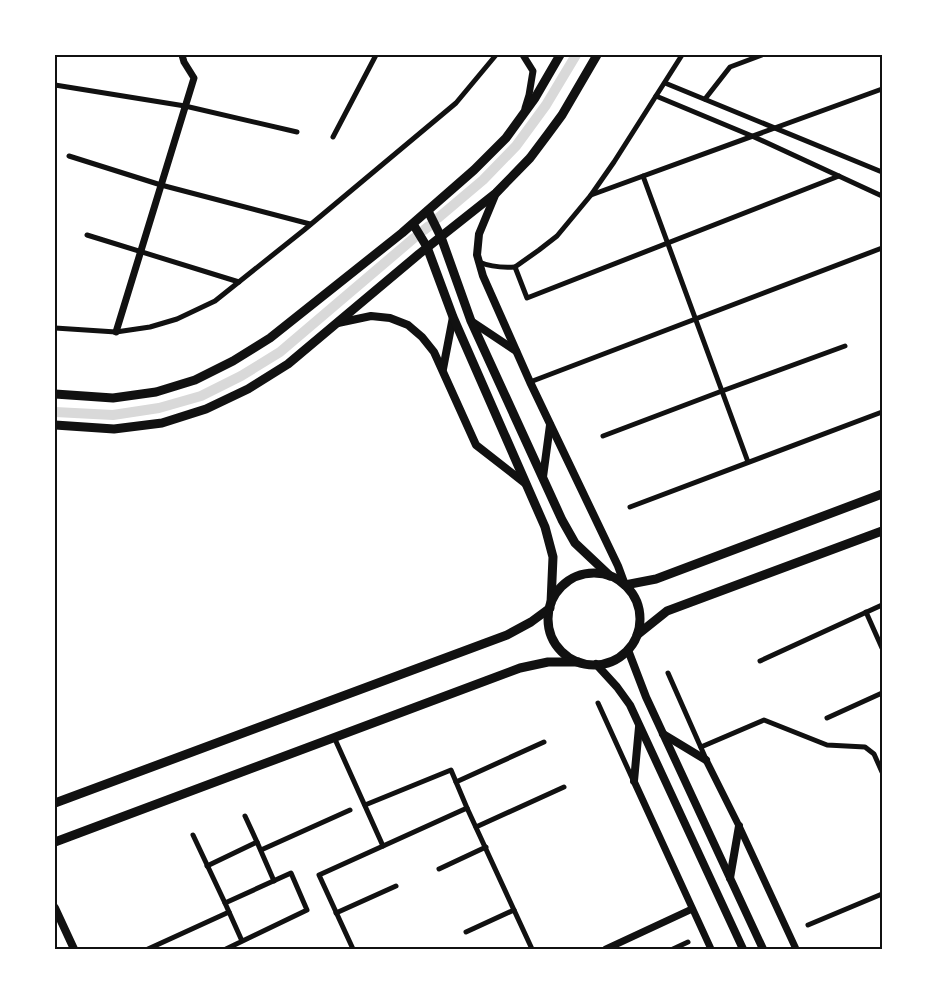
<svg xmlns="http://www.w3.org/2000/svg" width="937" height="1004" font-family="'DejaVu Sans',sans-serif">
  <rect width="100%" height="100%" fill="#fff"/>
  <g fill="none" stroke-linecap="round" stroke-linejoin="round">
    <g stroke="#d9d9d9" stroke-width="10">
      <polyline points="438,218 483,180 516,146 546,105 576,55"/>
      <polyline points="424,230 429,226"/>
      <polyline points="55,412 113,415 159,408 201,396 241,376 280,352 414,238"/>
    </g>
    <g stroke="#111" stroke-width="5">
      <polyline points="682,55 614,162 591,195 557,236 539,250 515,267 527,298 839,176"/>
      <polyline points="665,83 882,172"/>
      <polyline points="55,85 185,106 297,132"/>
      <polyline points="656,96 752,136 882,196"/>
      <polyline points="705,99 730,67 762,55"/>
      <polyline points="333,137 376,55"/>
      <polyline points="69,156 161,185 310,224"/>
      <polyline points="643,176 748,462"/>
      <polyline points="591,195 882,89"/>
      <polyline points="87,235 239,282"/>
      <path d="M479 262C491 267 501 268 515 267"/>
      <polyline points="55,328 116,332 150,327 177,319 215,301 304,230 456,103 496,55"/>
      <polyline points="530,382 882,248"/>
      <polyline points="603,436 722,391 845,346"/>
      <polyline points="630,507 882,412"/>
      <polyline points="866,612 882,648"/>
      <polyline points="760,661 882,605"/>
      <polyline points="668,673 706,759"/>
      <polyline points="598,703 633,780"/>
      <polyline points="827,718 882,693"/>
      <polyline points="334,737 383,846"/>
      <polyline points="701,747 764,720 827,745 865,747 874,754 882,772"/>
      <polyline points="456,782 544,742"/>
      <polyline points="365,805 451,770 467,808"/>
      <polyline points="245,816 257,842"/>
      <polyline points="476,827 564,787"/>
      <polyline points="193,835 225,903"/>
      <polyline points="261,850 350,810"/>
      <polyline points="207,866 257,842 274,881"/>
      <polyline points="439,869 486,847"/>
      <polyline points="336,913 396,886"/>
      <polyline points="808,925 882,894"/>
      <polyline points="466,932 514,910"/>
      <polyline points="148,949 229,912"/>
      <polyline points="226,949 307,910 291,873 225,903 242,941"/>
      <polyline points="353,949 319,875 467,808 532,949"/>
      <polyline points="673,949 688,942"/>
    </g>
    <g stroke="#111" stroke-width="7">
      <polyline points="523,55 533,71 529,95 525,108"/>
      <polyline points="116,332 194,78 184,62 182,55"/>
      <polyline points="706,760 739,826 796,949"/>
      <polyline points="634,781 711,949"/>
      <polyline points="606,949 692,909"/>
    </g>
    <g stroke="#111" stroke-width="8">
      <polyline points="496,193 479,234 477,255 483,276 530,382 618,566 625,585"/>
      <polyline points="471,321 516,351"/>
      <polyline points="338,323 371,316 390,318 408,325 422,337 434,352 476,445 526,484"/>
      <polyline points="443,369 453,317"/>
      <polyline points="543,477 550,425"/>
      <polyline points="628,650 646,697 763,949"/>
      <polyline points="596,664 617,687 630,705 743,949"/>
      <polyline points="663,734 706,760"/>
      <polyline points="634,781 639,727"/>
      <polyline points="730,878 739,826"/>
      <polyline points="55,908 74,949"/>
    </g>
    <g stroke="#111" stroke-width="9">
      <polyline points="428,211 441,237 471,321 562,520 575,543 610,576"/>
      <polyline points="413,224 427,247 453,317 545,527 553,557 551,603"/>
      <polyline points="55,394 113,398 156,392 195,380 233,361 270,338 402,233 474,170 506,138 535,98 560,55"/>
      <polyline points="55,425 114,429 162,423 206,409 248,389 288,364 419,254 496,193 530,158 548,134 562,115 597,55"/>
      <circle cx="594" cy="619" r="46"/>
      <polyline points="625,585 656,579 882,494"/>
      <polyline points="637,635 667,611 882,531"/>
      <polyline points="55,803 507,635 531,622 550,608"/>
      <polyline points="55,842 520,668 548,662 578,662"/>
    </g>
  </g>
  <rect width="937" height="1004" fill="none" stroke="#ffffff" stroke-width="112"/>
  <rect x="56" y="56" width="825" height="892" fill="none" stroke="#111" stroke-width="2"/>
</svg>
